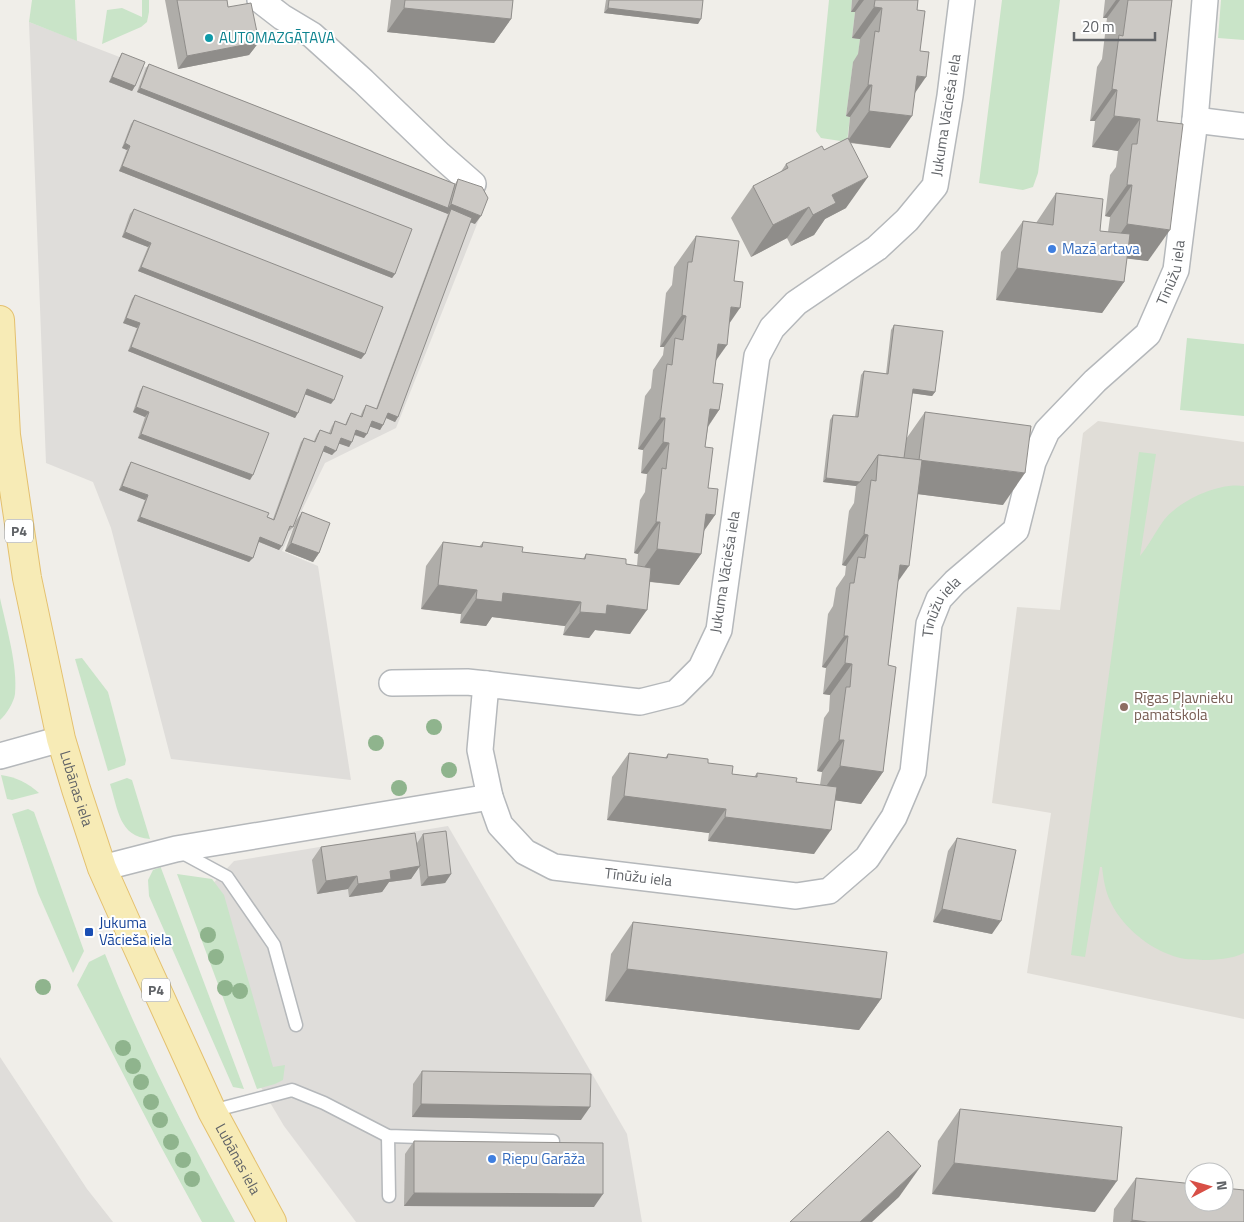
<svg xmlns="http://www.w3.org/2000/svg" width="1244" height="1222" font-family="'Titillium Web',sans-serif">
  <rect width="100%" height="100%" fill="#f0eee9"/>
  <g fill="#dfddda">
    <polygon points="29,22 487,199 396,428 325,463 282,551 318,566 351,780 171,759 111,528 93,482 46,463"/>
    <polygon points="448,826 627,1134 642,1222 356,1222 284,1126 256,1079 205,892 234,861"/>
    <polygon points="0,1057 87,1189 113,1222 0,1222"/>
  </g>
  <polygon fill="#e0ddd7" points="1098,421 1244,442 1244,1019 1027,973 1051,813 992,803 1017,607 1060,610 1083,433"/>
  <g fill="#c9e4c8">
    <polygon points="32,0 75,0 77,41 29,22"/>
    <polygon points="142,0 149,0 149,12 147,22 141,27 102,44 107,10 122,8 142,17"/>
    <polygon points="829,0 852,0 851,12 855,12 852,38 860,39 857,63 853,63 846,116 850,117 847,142 821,138 816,131"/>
    <polygon points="1002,0 1060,0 1038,173 1033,187 1023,190 979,183"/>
    <polygon points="1221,0 1244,0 1244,40 1218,38"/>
    <polygon points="1187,338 1244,344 1244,416 1180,410"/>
    <path d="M1139 452 1156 454 1140 556C1149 545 1156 531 1164 520 1180 500 1219 482 1244 486V953C1232 959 1216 960 1203 960 1195 959 1187 960 1180 958 1148 950 1115 922 1106 890 1104 883 1103 875 1102 867H1100L1085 957 1071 955Z"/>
    <path d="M0 598C6 626 18 666 15 694 14 702 6 715 0 720Z"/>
    <polygon points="82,658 108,692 126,760 125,765 108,771 75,659"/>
    <path d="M1 775C16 777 28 783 39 793L12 800 7 799Z"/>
    <path d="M127 778 132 780 150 839C119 837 118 809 110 784Z"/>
    <polygon points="28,809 34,812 84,951 73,973 38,893 12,814"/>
    <polygon points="161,867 161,868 244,1089 233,1087 149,896 148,880 153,870"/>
    <polygon points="177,874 212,879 224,895 273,1067 285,1065 283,1080 275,1084 257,1089"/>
    <path d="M105 954C142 1047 187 1135 235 1222H202L160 1145 77 985 89 962Z"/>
  </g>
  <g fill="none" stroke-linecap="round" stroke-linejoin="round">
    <g stroke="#b5b8bb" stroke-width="15">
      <g id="service">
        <polyline points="179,851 227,877 274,945 296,1025"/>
        <polyline points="212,1111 292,1090 324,1103 388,1136 553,1141"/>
        <polyline points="388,1136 389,1196"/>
      </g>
    </g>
    <g stroke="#b5b8bb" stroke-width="28">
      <g id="minor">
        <polyline points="260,0 282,17 312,35 363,81 440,155 473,184"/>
        <path id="s1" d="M962 0 950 96 935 186 907 220 877 248 796 303 772 328 757 356 719 630 701 668 676 693 640 702 486 684 480 750 490 797 500 825 525 852 554 867 796 896 829 891 867 858 894 817 913 772 929 624 939 599 955 582 1016 530 1033 462 1047 431 1095 381 1148 334 1176 270 1195 120 1205 0"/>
        <polyline points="1195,120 1244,126"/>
        <polyline points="392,683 467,682 486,684"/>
        <polyline points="0,756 61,739"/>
        <polyline points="102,868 176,849 490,797"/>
      </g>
    </g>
    <g stroke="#e4c06e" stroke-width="30">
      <g id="primary">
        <path id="s2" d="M0 320 6 435 27 578 61 739 76 789 102 868 135 942 212 1111 272 1222"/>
      </g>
    </g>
    <use href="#service" stroke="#fff" stroke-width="12"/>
    <use href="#minor" stroke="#fff" stroke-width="25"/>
    <use href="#primary" stroke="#f7ebb6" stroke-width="28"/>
  </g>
  <g fill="#8fb48d">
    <circle cx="434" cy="727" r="8"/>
    <circle cx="376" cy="743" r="8"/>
    <circle cx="449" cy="770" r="8"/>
    <circle cx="399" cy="788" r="8"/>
    <circle cx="208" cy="935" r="8"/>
    <circle cx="216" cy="957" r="8"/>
    <circle cx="43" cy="987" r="8"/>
    <circle cx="225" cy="988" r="8"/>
    <circle cx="240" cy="991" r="8"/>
    <circle cx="123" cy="1048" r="8"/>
    <circle cx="133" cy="1066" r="8"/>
    <circle cx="141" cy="1082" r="8"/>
    <circle cx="151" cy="1102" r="8"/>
    <circle cx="160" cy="1120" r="8"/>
    <circle cx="171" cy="1142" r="8"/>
    <circle cx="183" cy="1160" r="8"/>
    <circle cx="192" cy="1179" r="8"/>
  </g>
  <g fill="#afada9">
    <polygon points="165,0 227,0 228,7 259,42 249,55 178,69"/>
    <polygon points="391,0 513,0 511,19 494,43 387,32"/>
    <polygon points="606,0 703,0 698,24 604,13"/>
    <polygon points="852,0 918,0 917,10 915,93 890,148 850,143 846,208 825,219 814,235 791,246 787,238 751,257 731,218 753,186 780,173 786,164 824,150 848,138 850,117 846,116 853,62 858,54 860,39 852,38 855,12 851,12"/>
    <polygon points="1105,0 1172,0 1157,121 1148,261 1126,258 1124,282 1102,313 996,300 1001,252 1023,221 1036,223 1056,193 1100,231 1108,232 1110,217 1105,216 1110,175 1116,167 1118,151 1092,147 1095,121 1090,121 1097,67 1102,59 1107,18 1103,18"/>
    <polygon points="122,53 135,86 132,91 109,82 119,58"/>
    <polygon points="149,64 455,184 458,179 475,224 470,222 398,417 395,422 386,418 383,425 380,430 370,426 364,438 354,435 349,447 339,443 332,455 323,451 293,527 289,531 288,531 279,550 259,542 249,562 137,521 145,500 119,490 128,467 131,462 273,519 301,442 304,438 314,441 317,434 320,430 329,433 332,426 335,421 345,425 348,418 351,413 360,417 363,410 366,405 376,409 448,214 137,92 146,68"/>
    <polygon points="134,120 395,274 392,278 119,171 127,150 122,148 131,124"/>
    <polygon points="134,209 365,354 361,359 138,271 148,247 122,237 130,214"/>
    <polygon points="696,236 729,324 716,359 713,383 719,410 708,427 705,447 708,488 715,515 704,531 701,554 679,585 650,582 630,634 595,630 589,638 563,635 565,626 492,617 486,626 460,623 461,614 421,609 426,566 443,542 479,547 483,542 522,552 583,559 586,554 626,564 637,566 638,554 634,553 640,500 645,492 647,474 641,473 643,450 638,449 645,396 651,388 653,370 663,355 664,347 660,347 666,293 672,285 674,267"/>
    <polygon points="135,295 331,404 305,394 295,418 128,351 137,328 123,323 132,299"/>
    <polygon points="894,325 935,392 932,396 912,393 906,439 925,412 1003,505 918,494 898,581 888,665 883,772 861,804 835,800 814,854 708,841 709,833 607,820 612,777 629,753 665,758 668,754 708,763 732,774 754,777 757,773 796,782 820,785 822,772 817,771 824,718 829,711 830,695 823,694 826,668 822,667 828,614 833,606 836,588 845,575 846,566 842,565 849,511 854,503 856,486 823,482 830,420 833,415 855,417 861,375 864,371 886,374 891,330"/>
    <polygon points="143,386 250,480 138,438 145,417 133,412 140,391"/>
    <polygon points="302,512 319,553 313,562 285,551 296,521"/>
    <polygon points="423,834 451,874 445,883 421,886 419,867 411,879 389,882 382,892 349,897 348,889 317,894 312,860 321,847 417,843"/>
    <polygon points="957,838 992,934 933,922 948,851"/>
    <polygon points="633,922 881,999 859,1030 605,1001 611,954"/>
    <polygon points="422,1071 581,1120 412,1117 413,1084"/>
    <polygon points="960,1109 1095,1212 932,1194 938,1141"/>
    <polygon points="414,1141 594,1207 404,1206 405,1154"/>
    <polygon points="1136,1178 1244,1222 1113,1222 1114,1209"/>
  </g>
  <g fill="#8f8d8a">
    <polygon points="859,0 864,0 855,12 851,12"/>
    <polygon points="1116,0 1120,0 1107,18 1103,18"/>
    <polygon points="874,7 882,8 860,39 852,38"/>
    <polygon points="404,8 511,19 494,43 387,32"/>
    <polygon points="608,8 701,19 698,24 604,13"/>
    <polygon points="259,42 249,55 178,69 187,56"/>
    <polygon points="917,76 926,77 904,109"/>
    <polygon points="112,77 135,86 132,91 109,82"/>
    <polygon points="868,85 872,85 850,117 846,116"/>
    <polygon points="140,88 448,208 451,204 481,216 475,224 449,214 451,209 448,214 137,92"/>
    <polygon points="1112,89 1117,90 1095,121 1090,121"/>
    <polygon points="869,111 912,116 890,148 847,142"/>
    <polygon points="1114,116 1140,119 1118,151 1092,147"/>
    <polygon points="125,143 130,146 127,150 122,148"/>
    <polygon points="122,166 395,274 392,278 119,171"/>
    <polygon points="868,177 846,208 825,219 814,235 791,246 813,215 832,195"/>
    <polygon points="1127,185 1132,185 1110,217 1105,216"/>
    <polygon points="809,207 787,238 751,257 773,225"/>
    <polygon points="1127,224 1170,230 1148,261 1105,256"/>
    <polygon points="125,232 151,243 148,247 122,237"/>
    <polygon points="141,267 365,354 361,359 138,271"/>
    <polygon points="1017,268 1124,282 1102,313 996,300"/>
    <polygon points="731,307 740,308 718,340"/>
    <polygon points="682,315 686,316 664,347 660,347"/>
    <polygon points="126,318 140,323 137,328 123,323"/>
    <polygon points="718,344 727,345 705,376"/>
    <polygon points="131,347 298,413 295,418 128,351"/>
    <polygon points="307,389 334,400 331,404 304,394"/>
    <polygon points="913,389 935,392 932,396 910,393"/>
    <polygon points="136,407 149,412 145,417 133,412"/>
    <polygon points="710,409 719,410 697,442"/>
    <polygon points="388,413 398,417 395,422 384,417"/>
    <polygon points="660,418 665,418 643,450 638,449"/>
    <polygon points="372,421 383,425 380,430 368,426"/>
    <polygon points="356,430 367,434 364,438 353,434"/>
    <polygon points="141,434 253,475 250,480 138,438"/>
    <polygon points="341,438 352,442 349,447 337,443"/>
    <polygon points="663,442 669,443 647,474 641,473"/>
    <polygon points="325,446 336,451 332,455 322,451"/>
    <polygon points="919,460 1025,473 1003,505 870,488"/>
    <polygon points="826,478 860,482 856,486 823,482"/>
    <polygon points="122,486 148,495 145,500 119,490"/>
    <polygon points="706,514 715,515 693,546"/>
    <polygon points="140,517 253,558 249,562 137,521"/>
    <polygon points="656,522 660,522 638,554 634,553"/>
    <polygon points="864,534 868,535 846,566 842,565"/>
    <polygon points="260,537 282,546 279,550 257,541"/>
    <polygon points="291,543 319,553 313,562 285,551"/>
    <polygon points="657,549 701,554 679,585 635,580"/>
    <polygon points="900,565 909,566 887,597"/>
    <polygon points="438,585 477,590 461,614 421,609"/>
    <polygon points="503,593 581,602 565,626 492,617 486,626 460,623 476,599"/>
    <polygon points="607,605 647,610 630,634 595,630 589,638 563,635 580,612"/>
    <polygon points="844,636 848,636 826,668 822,667"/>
    <polygon points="845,663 852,664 830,695 823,694"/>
    <polygon points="839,740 844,740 822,772 817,771"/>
    <polygon points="840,766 883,772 861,804 818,798"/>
    <polygon points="624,796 726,809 709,833 607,820"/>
    <polygon points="725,817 831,830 814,854 708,841"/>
    <polygon points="420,866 411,879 389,882 382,892 349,897 358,884 390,871"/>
    <polygon points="451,874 445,883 421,886 428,877"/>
    <polygon points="357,876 348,889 317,894 326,881"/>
    <polygon points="942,909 1001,921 992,934 933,922"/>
    <polygon points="627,969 881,999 859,1030 605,1001"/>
    <polygon points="421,1104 590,1107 581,1120 412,1117"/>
    <polygon points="954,1163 1117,1181 1095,1212 932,1194"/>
    <polygon points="921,1166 899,1197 872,1222 860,1222"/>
    <polygon points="414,1193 603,1194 594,1207 404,1206"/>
    <polygon points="1132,1220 1147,1222 1130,1222"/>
  </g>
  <g fill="#ccc9c5" stroke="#8f8d8a">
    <polygon points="177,0 227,0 228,7 251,3 259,42 187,56"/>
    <polygon points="405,0 513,0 511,19 404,8"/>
    <polygon points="609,0 703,0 701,19 608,8"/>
    <polygon points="875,0 918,0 917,10 925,11 920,51 929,52 926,77 917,76 912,116 869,111 872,85 868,85 875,31 879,32 882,8 874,7"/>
    <polygon points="1128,0 1172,0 1157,121 1183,124 1170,230 1127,224 1132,185 1127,185 1132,144 1137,144 1140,119 1114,116 1117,90 1112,89 1119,35 1123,36"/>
    <polygon points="122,53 145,62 135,86 112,77"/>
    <polygon points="149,64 455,184 448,208 140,88"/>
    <polygon points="134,120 412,229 395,274 122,166 130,146 125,143"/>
    <polygon points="848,138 868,177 832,195 836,203 813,215 809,207 773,225 753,186 788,168 786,164 822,146 824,150"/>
    <polygon points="458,179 482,187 488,198 481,216 451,204"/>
    <polygon points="1056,193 1103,199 1100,231 1130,234 1124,282 1017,268 1023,221 1053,225"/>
    <polygon points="134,209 383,307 365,354 141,267 151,243 125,232"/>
    <polygon points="451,209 472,218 398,417 388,413 383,425 372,421 367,434 356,430 352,442 341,438 336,451 325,446 293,527 290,526 282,546 260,537 253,558 140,517 148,495 122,486 131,462 269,513 267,517 274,520 304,438 315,442 320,430 331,434 335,421 346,425 351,413 362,417 366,405 377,409"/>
    <polygon points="696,236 739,241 734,281 743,282 740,308 731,307 727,345 718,344 713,383 723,384 721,398 719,410 710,409 705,447 713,448 708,488 718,489 715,515 706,514 701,554 657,549 660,522 656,522 662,468 666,469 669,443 663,442 665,418 660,418 667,364 672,365 675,338 683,340 686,316 682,315 688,262 692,262"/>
    <polygon points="135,295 343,376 334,400 307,389 298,413 131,347 140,323 126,318"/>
    <polygon points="894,325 943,331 935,392 913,389 904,458 878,455 860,482 826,478 833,415 858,417 864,371 888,374"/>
    <polygon points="143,386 269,433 253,475 141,434 149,412 136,407"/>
    <polygon points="925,412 1031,426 1025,473 919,460"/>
    <polygon points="878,455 922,460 909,566 900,565 888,665 896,667 883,772 840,766 844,740 839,740 846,687 850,687 852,664 845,663 848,636 844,636 850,583 854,583 858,557 865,558 868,535 864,534 871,480 876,481"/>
    <polygon points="302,512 330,523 319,553 291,543"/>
    <polygon points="443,542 482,547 483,542 523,547 522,552 585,559 586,554 626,559 626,564 651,568 647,610 607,605 606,614 580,612 581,602 503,593 502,602 476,599 477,590 438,585"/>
    <polygon points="629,753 667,758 668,754 708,759 708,763 733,766 732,774 757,777 757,773 797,778 796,782 837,787 831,830 725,817 726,809 624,796"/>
    <polygon points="446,831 451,874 428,877 423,834"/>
    <polygon points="415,833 420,866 390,871 391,879 358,884 357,876 326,881 321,847"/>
    <polygon points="957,838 1016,850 1001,921 942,909"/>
    <polygon points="633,922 887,952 881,999 627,969"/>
    <polygon points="422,1071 591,1074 590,1107 421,1104"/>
    <polygon points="960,1109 1122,1127 1117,1181 954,1163"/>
    <polygon points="888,1131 921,1166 860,1222 790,1222"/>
    <polygon points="414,1141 603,1143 603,1194 414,1193"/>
    <polygon points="1136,1178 1194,1184 1194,1202 1224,1202 1224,1188 1244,1190 1244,1222 1147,1222 1132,1220"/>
  </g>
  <circle fill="#0f9aa8" stroke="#fff" stroke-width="2" cx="209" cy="38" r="5"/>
  <g fill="#3f7fe0" stroke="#fff" stroke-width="2">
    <circle cx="1052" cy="249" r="5"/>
    <circle cx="492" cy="1159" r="5"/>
  </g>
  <circle fill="#8d6e63" stroke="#fff" stroke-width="2" cx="1124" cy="707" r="5"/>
  <rect fill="#1a4fb4" stroke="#fff" stroke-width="2" x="84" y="927" width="10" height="10" rx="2.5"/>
  <g text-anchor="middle" stroke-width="4" stroke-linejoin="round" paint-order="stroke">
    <g fill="#fff" stroke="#909295" stroke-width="1">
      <rect x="5" y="519.5" width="28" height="23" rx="4"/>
      <rect x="142" y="978.5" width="28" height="23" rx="4"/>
    </g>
    <g font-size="14" font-weight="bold" fill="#606367">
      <text x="19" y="536">P4</text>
      <text x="156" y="995">P4</text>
    </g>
    <g font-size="15" fill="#0d838f" stroke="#fff" text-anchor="start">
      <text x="219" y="43">AUTOMAZGĀTAVA</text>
    </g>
    <g font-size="15" fill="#606367" stroke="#fff">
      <text transform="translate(946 115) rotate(-81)" y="5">Jukuma Vācieša iela</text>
      <text dy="5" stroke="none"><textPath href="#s1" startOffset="2212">Tīnūžu iela</textPath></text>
      <text transform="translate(725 572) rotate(-81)" y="5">Jukuma Vācieša iela</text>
      <text dy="5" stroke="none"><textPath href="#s1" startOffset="1792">Tīnūžu iela</textPath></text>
      <text dy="5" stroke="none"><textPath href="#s2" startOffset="476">Lubānas iela</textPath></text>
      <text dy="5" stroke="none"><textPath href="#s1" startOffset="1282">Tīnūžu iela</textPath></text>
      <text dy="5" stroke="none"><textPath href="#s2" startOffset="881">Lubānas iela</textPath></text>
    </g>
    <g font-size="15" fill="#366cbe" stroke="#fff" text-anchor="start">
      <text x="1062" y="254">Mazā artava</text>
      <text x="502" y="1164">Riepu Garāža</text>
    </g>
    <g font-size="15" fill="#785e54" stroke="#fff" text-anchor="start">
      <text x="1134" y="703">Rīgas Pļavnieku<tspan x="1134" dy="17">pamatskola</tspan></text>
    </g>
    <g font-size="15" fill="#164399" stroke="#fff" text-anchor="start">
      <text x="99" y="928">Jukuma<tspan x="99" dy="17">Vācieša iela</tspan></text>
    </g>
  </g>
  <g transform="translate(1209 1187) rotate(84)"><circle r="24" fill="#ffffff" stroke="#bfc1c2"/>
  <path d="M0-4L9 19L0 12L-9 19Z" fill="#d84f46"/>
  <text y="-8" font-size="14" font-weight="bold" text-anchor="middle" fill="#606367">N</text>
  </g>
  <path d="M1074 32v8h81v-8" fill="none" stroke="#606367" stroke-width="2.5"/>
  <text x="1082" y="32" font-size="15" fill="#606367" stroke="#ffffff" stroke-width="4" paint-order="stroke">20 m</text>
</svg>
